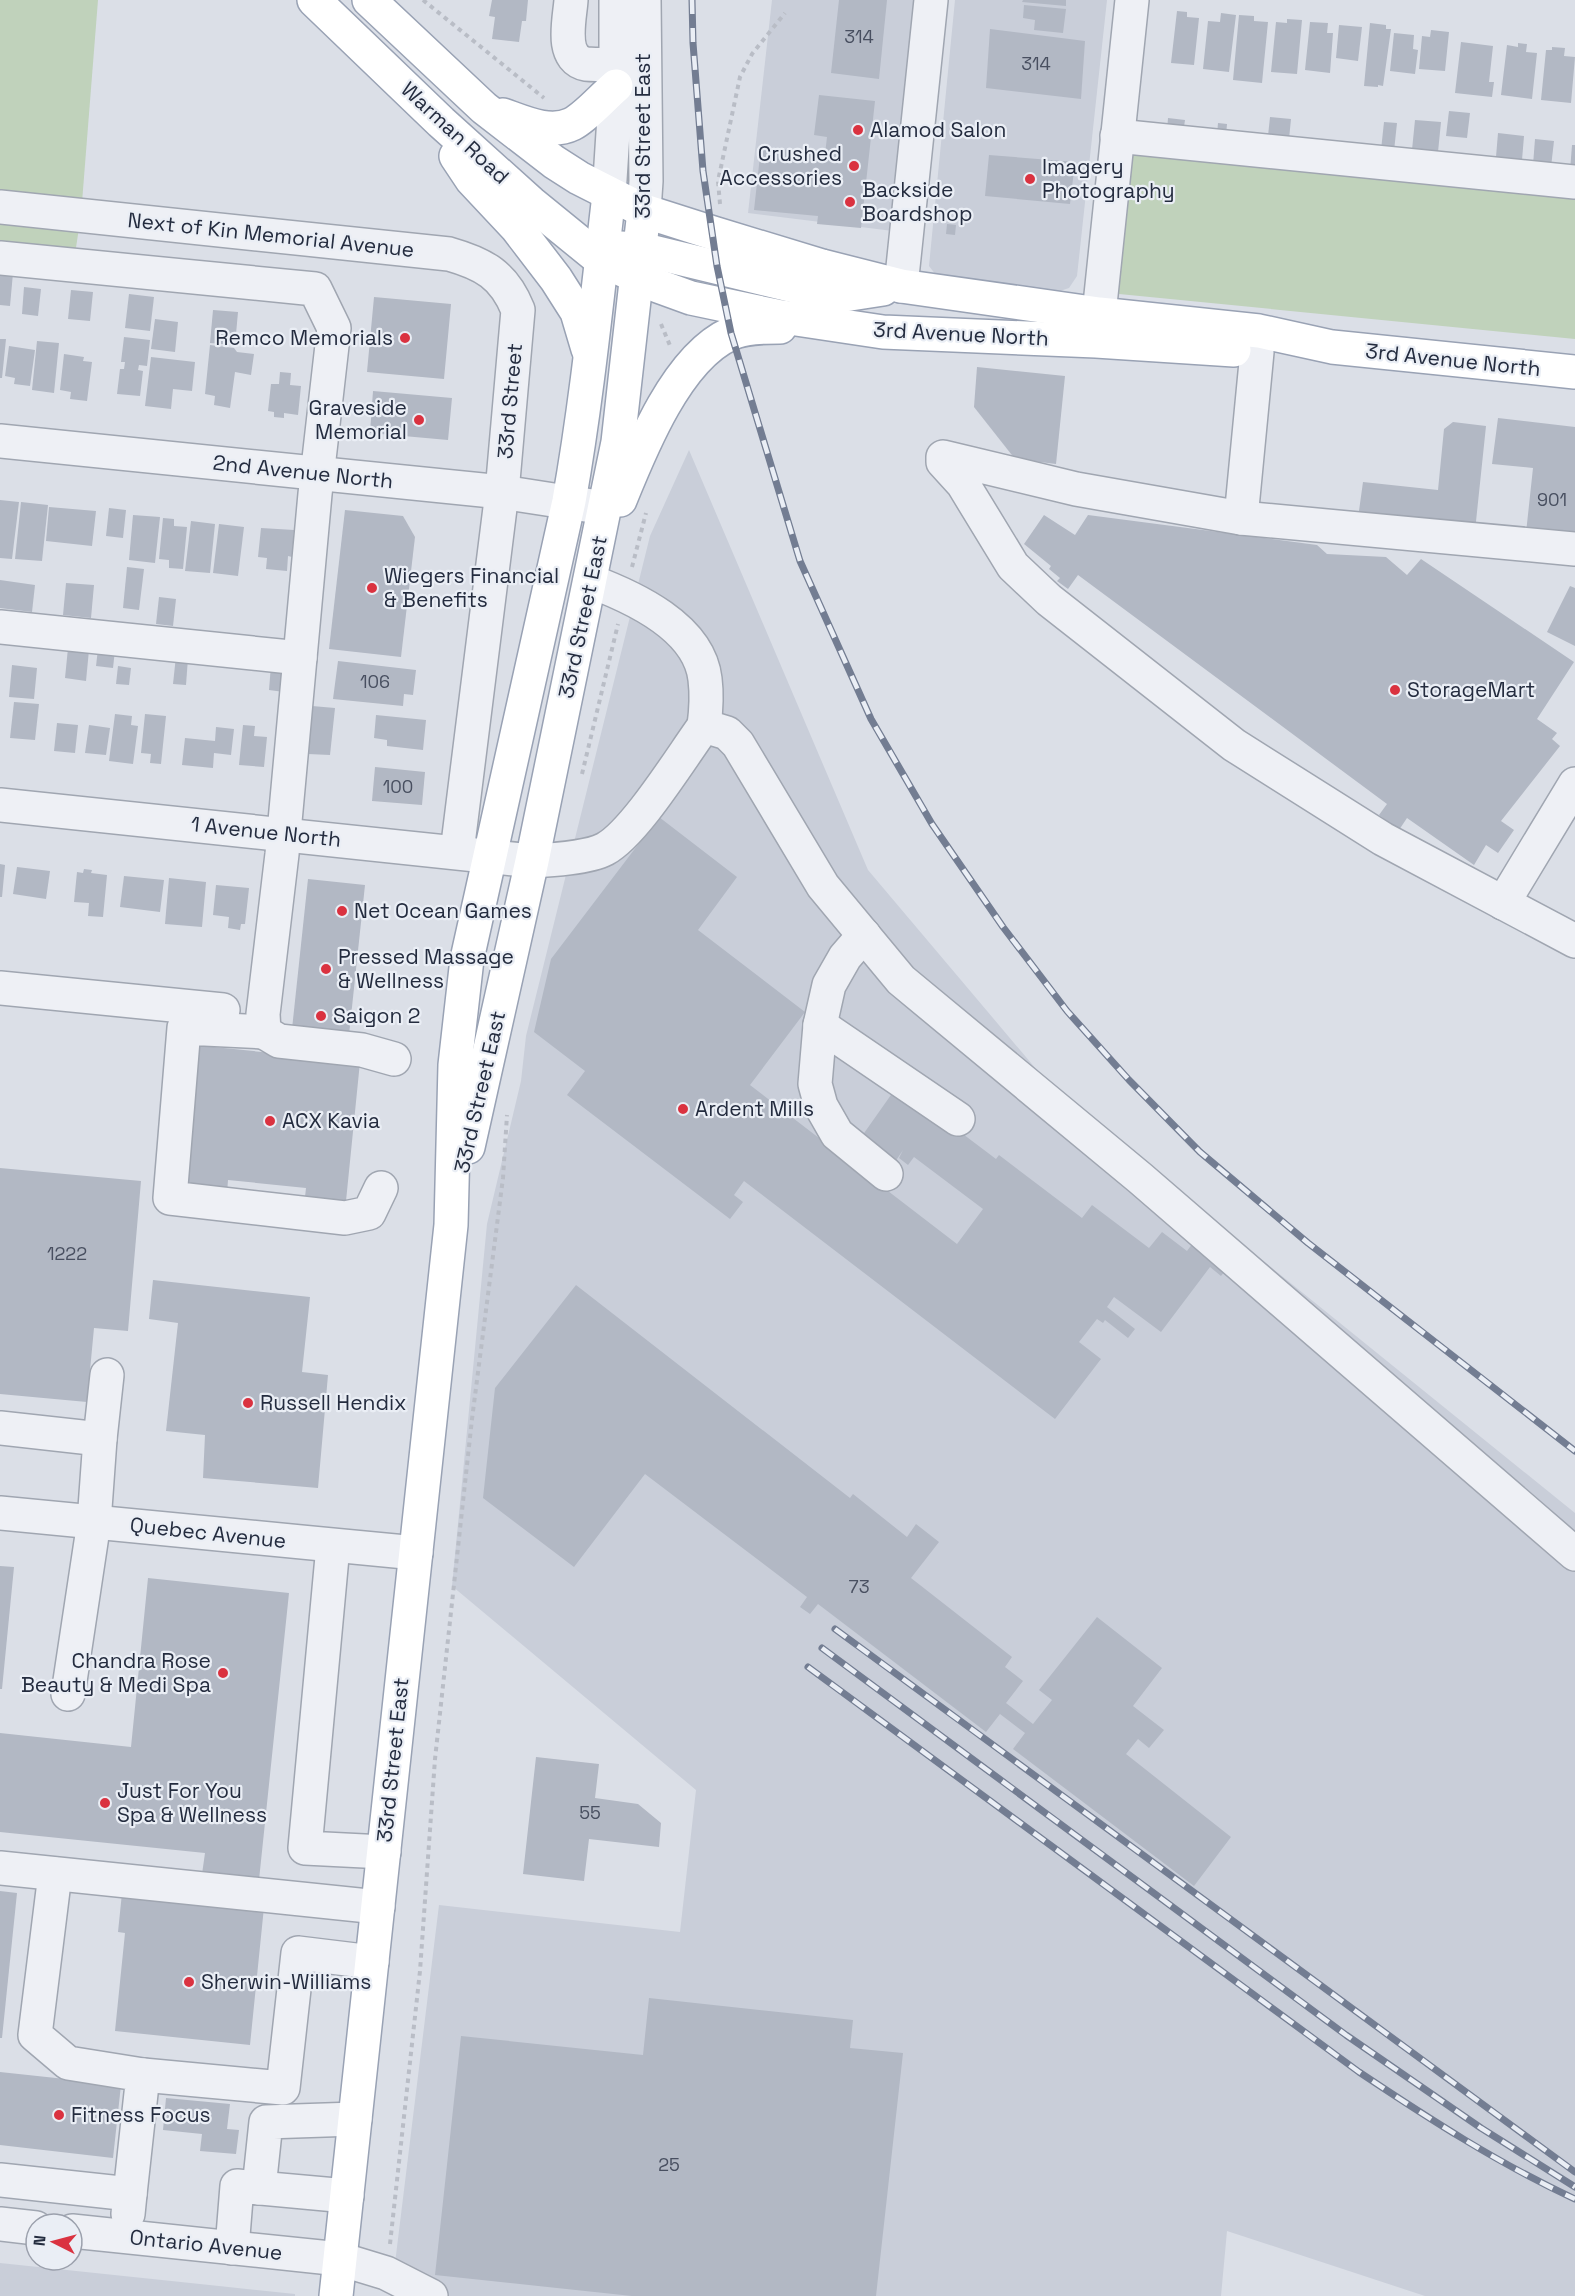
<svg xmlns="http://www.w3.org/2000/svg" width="1575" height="2296" font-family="'Space Grotesk',sans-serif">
  <rect width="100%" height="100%" fill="#dbdfe7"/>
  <g fill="#c9ced9">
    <polygon points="772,0 923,0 901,232 748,213"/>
    <polygon points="955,0 1107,0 1077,276 1069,288 1051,294 936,275 929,266"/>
    <polygon points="689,450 868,870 1058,1095 1575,1513 1575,2296 1425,2296 1227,2231 1221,2296 391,2296 439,1905 680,1932 696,1790 452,1586 487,1224 521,1081 526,1036 650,536"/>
    <polygon points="0,2263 295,2294 295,2296 0,2296"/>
  </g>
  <g fill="#c0d2bb">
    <polygon points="0,0 98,0 81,215 75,254 0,246"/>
    <polygon points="1125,148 1575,197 1575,339 1109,293"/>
  </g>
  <g fill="#b2b8c4">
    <polygon points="492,0 528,0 526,21 522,21 519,42 492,39 495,17 489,16"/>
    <polygon points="839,0 887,0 879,79 831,73"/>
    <polygon points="1023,0 1066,0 1066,6 1022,2"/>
    <polygon points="1024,5 1066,9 1063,33 1034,30 1035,20 1023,18"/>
    <polygon points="1177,11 1187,12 1187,17 1199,18 1194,65 1171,63"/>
    <polygon points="1221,13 1236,15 1229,72 1203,69 1208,21 1220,22"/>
    <polygon points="1239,15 1254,16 1254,21 1268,22 1262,83 1233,80"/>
    <polygon points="1287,19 1302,20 1297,74 1271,72 1276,22 1287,23"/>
    <polygon points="1310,22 1328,23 1327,33 1333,33 1330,73 1305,70"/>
    <polygon points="1370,23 1386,25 1386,29 1391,29 1383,86 1378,85 1378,87 1364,86"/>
    <polygon points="1339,25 1362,27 1358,61 1336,58"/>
    <polygon points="990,29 1085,41 1081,99 986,88"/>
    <polygon points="1431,30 1449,32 1445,71 1419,69 1422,36 1430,37"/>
    <polygon points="1394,33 1414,35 1413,49 1418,50 1415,74 1390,71"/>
    <polygon points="1461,42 1493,46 1489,82 1494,82 1492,97 1455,93"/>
    <polygon points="1518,43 1527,44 1526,52 1537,53 1532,99 1501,95 1507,45 1518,47"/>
    <polygon points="1552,47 1565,48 1564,56 1575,57 1571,103 1541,100 1546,50 1552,50"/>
    <polygon points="819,95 875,101 861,228 817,224 818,216 754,210 761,147 825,154 827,137 814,135"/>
    <polygon points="1449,111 1470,113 1467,138 1446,136"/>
    <polygon points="1270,117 1291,119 1289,139 1268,136"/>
    <polygon points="1168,118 1185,120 1183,133 1167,131"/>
    <polygon points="1415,120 1441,122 1438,152 1412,150"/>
    <polygon points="1384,122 1397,123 1394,151 1381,150"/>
    <polygon points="1218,123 1227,124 1226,135 1217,134"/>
    <polygon points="1498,133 1524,136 1522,160 1496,157"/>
    <polygon points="1535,139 1554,141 1551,167 1533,165"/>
    <polygon points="1572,145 1575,145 1575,171 1570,171"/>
    <polygon points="989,155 1075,162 1070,204 985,196"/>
    <polygon points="947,224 956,225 955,235 946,234"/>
    <polygon points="0,272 13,273 10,306 0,305"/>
    <polygon points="24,287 41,289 38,316 22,314"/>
    <polygon points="71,290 93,292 90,321 68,319"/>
    <polygon points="129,294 154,297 150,331 125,328"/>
    <polygon points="374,297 451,304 444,379 367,372"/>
    <polygon points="213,310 238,312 235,345 210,343"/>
    <polygon points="155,319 178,322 175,352 151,349"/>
    <polygon points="124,337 150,340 147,366 139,365 138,370 143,371 140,396 117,394 120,369 124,369 125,362 121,362"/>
    <polygon points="0,339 6,339 2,378 0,378"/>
    <polygon points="37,341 59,343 54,393 32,390"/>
    <polygon points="210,345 234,348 237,352 254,354 251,375 235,372 230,408 214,405 215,396 205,394"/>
    <polygon points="9,346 35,350 30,386 14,384 15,378 5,376"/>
    <polygon points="64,354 84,357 83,361 92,362 87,401 70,399 71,392 60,390"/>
    <polygon points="151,357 195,362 192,391 173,389 171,409 145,406"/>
    <polygon points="977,367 1065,376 1056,464 1015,459 974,407"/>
    <polygon points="280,372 291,373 290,385 301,386 298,415 284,413 284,418 274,417 274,412 268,411 271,384 279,384"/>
    <polygon points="373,391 452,398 448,440 370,433"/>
    <polygon points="1498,418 1575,427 1575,538 1526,533 1533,468 1492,464"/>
    <polygon points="1453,422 1486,426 1475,531 1358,518 1363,482 1438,490 1444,429"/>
    <polygon points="0,500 19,502 12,559 0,558"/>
    <polygon points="21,502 48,505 42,561 15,559"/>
    <polygon points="49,507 96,511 92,546 46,541"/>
    <polygon points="109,508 126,510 123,538 106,536"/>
    <polygon points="345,510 403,516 415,537 401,657 329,649"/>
    <polygon points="133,515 160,517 155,563 129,560"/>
    <polygon points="1044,515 1075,535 1088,515 1317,545 1327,554 1386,557 1407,575 1421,559 1574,662 1537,719 1557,733 1552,739 1560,746 1501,821 1514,830 1498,853 1486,845 1474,865 1407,818 1399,830 1379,815 1387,804 1078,575 1068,589 1057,581 1060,578 1049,569 1051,566 1024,544"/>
    <polygon points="163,518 174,519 174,526 187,527 183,569 169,568 169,560 159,559"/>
    <polygon points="191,521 215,524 210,573 185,571"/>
    <polygon points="219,524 244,527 238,576 213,573"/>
    <polygon points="261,528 294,530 292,557 288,556 287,571 266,569 267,558 258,557"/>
    <polygon points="127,567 144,569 139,610 123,608"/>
    <polygon points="0,580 35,585 32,612 0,608"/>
    <polygon points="66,583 94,585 91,618 63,615"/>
    <polygon points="1570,586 1575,588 1575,646 1547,632"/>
    <polygon points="159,597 176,599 173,626 156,624"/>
    <polygon points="68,648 89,650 86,681 65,678"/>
    <polygon points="98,649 115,650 113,668 96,666"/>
    <polygon points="176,656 188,658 186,685 173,684"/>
    <polygon points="338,661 416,670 413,695 404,694 403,706 333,699"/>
    <polygon points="12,665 37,668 34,699 9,697"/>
    <polygon points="271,665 287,667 284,692 269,690"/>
    <polygon points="118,666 131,668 129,685 116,684"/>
    <polygon points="14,702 39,704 35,740 10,738"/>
    <polygon points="312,706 335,708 330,755 308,754"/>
    <polygon points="115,714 132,716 131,725 138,726 133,764 109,761"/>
    <polygon points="145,714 166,716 161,764 150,763 151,754 141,753"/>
    <polygon points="376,715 426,720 423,750 387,746 387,740 374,738"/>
    <polygon points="57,723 78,725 75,753 54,751"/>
    <polygon points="89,725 110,728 106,755 85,753"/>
    <polygon points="243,725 255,726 254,736 267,737 264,767 239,765"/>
    <polygon points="216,727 234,729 231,755 214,753 213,768 182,765 185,738 215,741"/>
    <polygon points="375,767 425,772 422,805 372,801"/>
    <polygon points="659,817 737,877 698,930 805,1012 750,1085 957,1244 983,1209 914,1157 908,1165 899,1158 903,1150 895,1162 862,1136 898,1085 996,1159 999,1155 1082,1218 1092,1205 1149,1248 1162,1232 1187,1251 1198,1236 1232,1262 1221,1276 1210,1267 1161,1332 1114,1297 1107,1307 1135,1329 1128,1338 1105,1320 1103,1323 1097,1319 1079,1342 1101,1359 1055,1419 744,1181 734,1195 743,1202 730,1219 567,1095 585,1071 534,1032 551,959"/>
    <polygon points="0,864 5,865 2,897 0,897"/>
    <polygon points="17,867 50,871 46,899 13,894"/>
    <polygon points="84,869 92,870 91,873 107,875 103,917 88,916 89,903 74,902 77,872 83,873"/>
    <polygon points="124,876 164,880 160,912 120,907"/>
    <polygon points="169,878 206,882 202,927 165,924"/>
    <polygon points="308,879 365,885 349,1035 292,1029"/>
    <polygon points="216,885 249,888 245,924 241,924 240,930 228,928 229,917 213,915"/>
    <polygon points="194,1045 360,1062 346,1201 305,1197 306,1188 228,1180 227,1194 180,1189"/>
    <polygon points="0,1168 141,1181 128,1331 94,1328 87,1402 0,1394"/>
    <polygon points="153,1280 310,1297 302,1372 328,1375 318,1488 203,1478 205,1435 166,1431 178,1323 149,1319"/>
    <polygon points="576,1285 850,1498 853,1494 907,1537 916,1524 939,1542 911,1578 1012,1657 1005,1667 1023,1681 1006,1703 1033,1724 1052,1700 1039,1690 1097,1617 1162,1668 1133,1706 1164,1730 1149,1748 1138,1739 1126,1754 1231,1837 1194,1886 1013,1749 1025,1733 1000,1714 986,1732 818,1604 810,1614 800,1607 807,1597 645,1474 574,1567 483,1498 495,1388"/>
    <polygon points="0,1566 14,1567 2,1689 0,1689"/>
    <polygon points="148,1578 289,1593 259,1880 202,1874 205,1853 0,1832 0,1733 131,1747"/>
    <polygon points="536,1757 599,1764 595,1798 638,1804 661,1823 659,1847 589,1839 584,1881 523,1874"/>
    <polygon points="0,1891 17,1893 2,2038 0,2038"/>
    <polygon points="122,1893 264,1907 250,2045 115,2031 125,1933 118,1932"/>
    <polygon points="649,1998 853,2020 850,2048 903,2053 876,2296 632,2296 435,2275 461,2036 643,2055"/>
    <polygon points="0,2072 121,2085 113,2158 0,2145"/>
    <polygon points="166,2098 230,2104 227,2129 239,2130 236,2154 200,2151 202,2134 163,2130"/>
  </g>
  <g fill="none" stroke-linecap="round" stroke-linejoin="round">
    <g stroke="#a0a6b1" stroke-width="36">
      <g id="minor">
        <path d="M571 0C570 18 559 59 586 64 595 65 606 64 615 64"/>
        <polyline points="644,0 646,181 644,211"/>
        <polyline points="1117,136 1575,182"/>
        <polyline points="609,195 616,86 616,0"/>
        <path d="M0 207 449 254C484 264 504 275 518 310L502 492 457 852"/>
        <polyline points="0,258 315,289 334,328 315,494 282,854 263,1014 264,1032 279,1041 362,1050 394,1059"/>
        <polyline points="901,286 931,0"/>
        <polyline points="1099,314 1132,0"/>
        <polyline points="0,441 502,492 605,508"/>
        <polyline points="1241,518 1257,352"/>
        <polyline points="1575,549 1241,518 1076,489 943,457 943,462 963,484 1013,566 1049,600 1234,745 1383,839 1575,941"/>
        <path d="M590 581C633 597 699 627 705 679 707 695 706 711 704 726"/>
        <polyline points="0,627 300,658"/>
        <path d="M0 805 532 861C551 860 588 858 605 849 635 833 682 756 704 726L727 733 738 744 823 886 901 980 1140 1178 1575 1554"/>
        <polyline points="1503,903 1575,784"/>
        <polyline points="864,935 845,957 829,985 820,1025 815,1084 821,1106 837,1134 886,1174"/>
        <polyline points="0,988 223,1010"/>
        <polyline points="820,1025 958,1119"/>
        <polyline points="264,1032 184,1028 170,1198 345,1218 369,1213 381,1188"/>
        <polyline points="0,1428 100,1439 94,1522 68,1694"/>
        <polyline points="100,1439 107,1375"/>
        <polyline points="0,1513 416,1553"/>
        <polyline points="333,1546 305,1848 384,1852"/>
        <polyline points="0,1868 378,1907"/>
        <polyline points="55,1874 35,2035 68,2063 143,2075 130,2194"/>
        <polyline points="143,2075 283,2088 298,1953 372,1962"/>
        <polyline points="0,2180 130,2194 128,2214"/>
        <polyline points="259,2188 266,2122 355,2119"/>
        <polyline points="0,2224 36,2228"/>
        <polyline points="72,2231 340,2259 386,2273 431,2296"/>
        <polyline points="232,2248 237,2186 347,2196"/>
      </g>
    </g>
    <g stroke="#99a2b4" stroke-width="36">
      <g id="major">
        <polyline points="314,0 441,122 531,203 601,260 658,286 691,298 776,316 883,332 1096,341 1234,350"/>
        <polyline points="369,0 484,108 554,162 579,178 644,211 713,233 822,266 901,286 1099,314 1259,331 1332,347 1575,372"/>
        <path d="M503 115C523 122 550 135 572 124 586 117 603 97 616 86"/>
        <polyline points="456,156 472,180 517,228 556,279 577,312 588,349"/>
        <polyline points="620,248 641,249 819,292 844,295 883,289"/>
        <path d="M620 500C641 448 677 358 730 334 744 327 764 327 780 327"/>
        <polyline points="468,1147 532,861 618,442 644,211"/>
        <path d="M336 2296 451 1225 455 1065 467 959 569 501C587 400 597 297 609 195"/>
      </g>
    </g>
    <g stroke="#b9bdc6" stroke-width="4" stroke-dasharray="4.5 4.5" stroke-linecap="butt">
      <polyline points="423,0 544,98"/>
      <polyline points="720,204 718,181 740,77 752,54 785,13"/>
      <polyline points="661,324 671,348"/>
      <polyline points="632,567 646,513"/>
      <polyline points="582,774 618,624"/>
      <polyline points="390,2244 420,1971 435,1759 472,1419 503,1178 507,1115"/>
    </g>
    <use href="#minor" stroke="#eef0f5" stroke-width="33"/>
    <use href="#major" stroke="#fff" stroke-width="33"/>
    <g stroke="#737d92" stroke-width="7">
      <g id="rail">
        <polyline points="692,0 693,43 703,171 717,266 731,333 800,561 871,719 932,824 1003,927 1067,1011 1129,1080 1200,1152 1308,1243 1575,1451"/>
        <polyline points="835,1629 1575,2172"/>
        <polyline points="822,1648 1346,2035 1481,2128 1575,2187"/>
        <path d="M808 1667 1359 2072C1428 2118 1499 2164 1575 2199"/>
      </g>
    </g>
    <use href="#rail" stroke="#eaeef5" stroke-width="4.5" stroke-dasharray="14" stroke-linecap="butt"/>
  </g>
  <g fill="#da3240" stroke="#eaeef5" stroke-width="2">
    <circle cx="858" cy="130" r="6"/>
    <circle cx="854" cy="166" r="6"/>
    <circle cx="1030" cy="179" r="6"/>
    <circle cx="850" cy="202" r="6"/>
    <circle cx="405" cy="338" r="6"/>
    <circle cx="419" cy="420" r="6"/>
    <circle cx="372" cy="588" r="6"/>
    <circle cx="1395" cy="690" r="6"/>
    <circle cx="342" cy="911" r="6"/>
    <circle cx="326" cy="969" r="6"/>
    <circle cx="321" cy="1016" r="6"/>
    <circle cx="683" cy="1109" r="6"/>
    <circle cx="270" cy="1121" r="6"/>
    <circle cx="248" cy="1403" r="6"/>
    <circle cx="223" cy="1673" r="6"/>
    <circle cx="105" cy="1803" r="6"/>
    <circle cx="189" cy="1982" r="6"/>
    <circle cx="59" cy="2115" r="6"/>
  </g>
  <g text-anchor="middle" stroke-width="4.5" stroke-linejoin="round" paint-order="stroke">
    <g font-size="18" fill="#484f60">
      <text x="859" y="43">314</text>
      <text x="1036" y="70">314</text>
      <text x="1552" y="506">901</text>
      <text x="375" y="688">106</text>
      <text x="398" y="793">100</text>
      <text x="67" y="1260">1222</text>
      <text x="859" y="1593">73</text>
      <text x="590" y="1819">55</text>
      <text x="669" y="2171">25</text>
    </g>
    <g font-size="21" fill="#242c3f" stroke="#eaeef5" text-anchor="start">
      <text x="870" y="137">Alamod Salon</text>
      <text x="842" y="161" text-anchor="end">Crushed<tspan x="842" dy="24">Accessories</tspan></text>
      <text x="1042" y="174">Imagery<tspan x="1042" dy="24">Photography</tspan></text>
      <text x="862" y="197">Backside<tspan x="862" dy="24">Boardshop</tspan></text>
      <text x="393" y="345" text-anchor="end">Remco Memorials</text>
      <text x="407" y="415" text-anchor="end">Graveside<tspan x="407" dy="24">Memorial</tspan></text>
      <text x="384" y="583">Wiegers Financial<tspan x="384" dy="24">&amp; Benefits</tspan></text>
      <text x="1407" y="697">StorageMart</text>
      <text x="354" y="918">Net Ocean Games</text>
      <text x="338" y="964">Pressed Massage<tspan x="338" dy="24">&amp; Wellness</tspan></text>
      <text x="333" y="1023">Saigon 2</text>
      <text x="695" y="1116">Ardent Mills</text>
      <text x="282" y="1128">ACX Kavia</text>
      <text x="260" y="1410">Russell Hendix</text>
      <text x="211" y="1668" text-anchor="end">Chandra Rose<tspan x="211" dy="24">Beauty &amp; Medi Spa</tspan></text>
      <text x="117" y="1798">Just For You<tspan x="117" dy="24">Spa &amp; Wellness</tspan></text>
      <text x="201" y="1989">Sherwin-Williams</text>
      <text x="71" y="2122">Fitness Focus</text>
    </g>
    <g font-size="21" fill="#242c3f" stroke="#eaeef5">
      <text transform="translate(455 133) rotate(43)" y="7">Warman Road</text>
      <text transform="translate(643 136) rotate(-90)" y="7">33rd Street East</text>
      <text transform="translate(271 235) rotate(6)" y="7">Next of Kin Memorial Avenue</text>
      <text transform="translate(961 334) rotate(3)" y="7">3rd Avenue North</text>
      <text transform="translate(1453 360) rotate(6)" y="7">3rd Avenue North</text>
      <text transform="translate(510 401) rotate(-85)" y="7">33rd Street</text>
      <text transform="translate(303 472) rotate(6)" y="7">2nd Avenue North</text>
      <text transform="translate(583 617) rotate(-78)" y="7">33rd Street East</text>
      <text transform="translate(266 832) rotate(6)" y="7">1 Avenue North</text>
      <text transform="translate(480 1092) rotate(-77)" y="7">33rd Street East</text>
      <text transform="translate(208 1533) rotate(6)" y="7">Quebec Avenue</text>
      <text transform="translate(393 1760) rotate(-84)" y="7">33rd Street East</text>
      <text transform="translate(206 2245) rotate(6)" y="7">Ontario Avenue</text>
    </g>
  </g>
  <g transform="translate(54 2242) rotate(276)"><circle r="28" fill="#eaeef5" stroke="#9ba0ac" stroke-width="1.5"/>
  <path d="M0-4.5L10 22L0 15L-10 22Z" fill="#da3240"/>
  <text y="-9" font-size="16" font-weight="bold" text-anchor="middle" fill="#242c3f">N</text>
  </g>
</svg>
